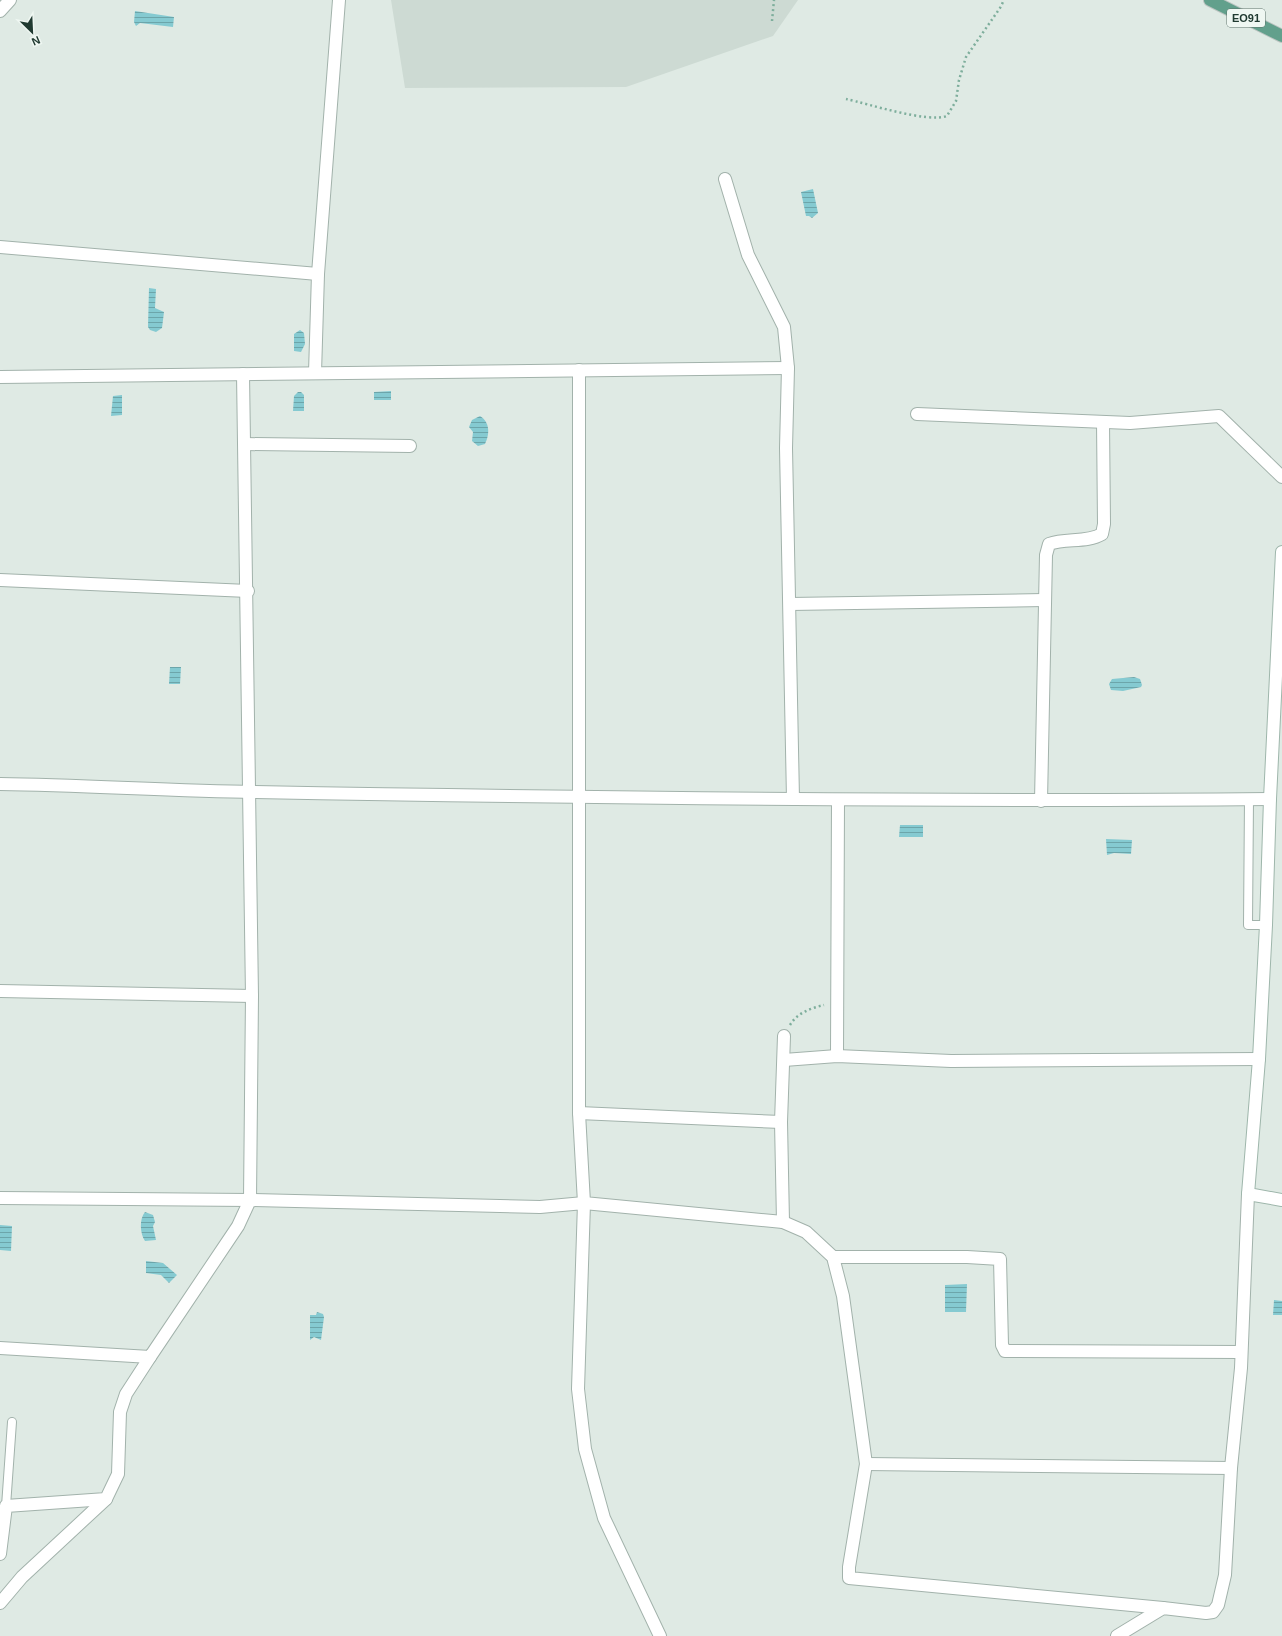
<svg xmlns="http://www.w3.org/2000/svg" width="1282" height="1636" font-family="Arial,sans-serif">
  <defs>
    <pattern id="water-rules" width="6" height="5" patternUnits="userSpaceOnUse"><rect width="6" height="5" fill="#85cad1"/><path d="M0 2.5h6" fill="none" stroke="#6ca5aa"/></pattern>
  </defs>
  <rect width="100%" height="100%" fill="#dfeae4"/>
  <polygon fill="#cddad3" points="391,0 798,0 773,36 626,87 405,88"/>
  <g fill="url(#water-rules)">
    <polygon points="135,11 174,17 173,27 140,23 136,26 134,22"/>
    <polygon points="813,189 818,213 812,218 809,216 806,216 801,192"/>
    <polygon points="149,288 156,289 155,308 164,312 162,328 156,332 150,330 148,327"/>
    <polygon points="300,330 304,333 305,344 301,352 294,351 294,334"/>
    <polygon points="391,391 391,400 374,400 374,392"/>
    <polygon points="298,392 301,392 304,395 304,411 293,411 294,396"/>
    <polygon points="122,395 122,415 111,416 113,396"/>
    <path d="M480 416C490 422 490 434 485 444L478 446 472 441 473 432 469 427 472 420Z"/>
    <polygon points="170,667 181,667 180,684 169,684"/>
    <polygon points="1134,677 1140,679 1142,685 1141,687 1123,691 1111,690 1109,684 1112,679"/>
    <polygon points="900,825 923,825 923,837 899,837"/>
    <polygon points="1106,839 1132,840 1131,854 1114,853 1107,855"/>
    <path d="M145 1212 153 1215 155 1222 153 1226 156 1240 145 1241C140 1234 139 1219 145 1212Z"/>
    <polygon points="0,1225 12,1226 11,1251 0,1250"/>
    <polygon points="146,1261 163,1263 177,1275 169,1283 161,1275 146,1273"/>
    <polygon points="967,1284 966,1312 945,1312 945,1285"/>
    <polygon points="1274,1300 1282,1301 1282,1315 1273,1315"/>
    <polygon points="317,1312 323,1314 324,1317 321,1340 314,1337 310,1340 310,1315 316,1315"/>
  </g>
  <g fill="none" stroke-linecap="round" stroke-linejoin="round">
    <g stroke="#a2b2ab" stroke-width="10">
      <g id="lane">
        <polyline points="1249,799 1248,925 1266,925"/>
        <polyline points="6,1506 12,1422"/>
      </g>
    </g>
    <g stroke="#a2b2ab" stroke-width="14">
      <g id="street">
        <polyline points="0,11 10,0"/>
        <polyline points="725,179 748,255 784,327 788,368 786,448 793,799"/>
        <polyline points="0,247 318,274"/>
        <polyline points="579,370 579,1113 584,1203 783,1222 806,1232 833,1257 843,1296 866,1464 849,1567 849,1578 1163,1608"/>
        <polyline points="315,373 318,274 339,0"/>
        <polyline points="0,377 788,368"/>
        <polyline points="917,414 1130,423 1219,416 1282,477"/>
        <polyline points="245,444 410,446"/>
        <polyline points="0,580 248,591"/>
        <polyline points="790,604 1044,600"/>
        <path d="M0 784C85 785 170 791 255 792 593 798 932 802 1270 799"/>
        <path d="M1041 801 1046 555 1049 544C1066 538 1087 543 1102 534L1104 524 1103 422"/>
        <polyline points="0,991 252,996"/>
        <polyline points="837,1056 838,800"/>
        <polyline points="784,1060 837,1056 951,1061 1259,1059"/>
        <polyline points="579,1113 781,1122"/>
        <polyline points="0,1198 250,1200 540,1207 584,1203 578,1389 585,1449 604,1518 660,1636"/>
        <polyline points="783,1222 781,1122 784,1036"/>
        <polyline points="833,1257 967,1257 1000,1259 1002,1345 1005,1351 1241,1352"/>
        <polyline points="0,1348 150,1357 238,1226 250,1200 252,996 243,374"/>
        <polyline points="866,1464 1231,1468"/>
        <polyline points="0,1554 6,1506 106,1499 118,1474 120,1412 126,1394 150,1357"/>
        <polyline points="0,1603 22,1577 106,1499"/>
        <polyline points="1117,1636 1163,1608 1206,1613 1213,1612 1218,1605 1225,1575 1231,1468 1241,1368 1248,1194"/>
      </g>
    </g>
    <g stroke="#9eb6ab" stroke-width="14">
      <polyline id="secondary" points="1282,552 1270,799 1266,925 1259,1059 1248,1194 1282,1200"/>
    </g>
    <g stroke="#bcc4c1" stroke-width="14">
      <polyline id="primary" points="1210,0 1282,36"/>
    </g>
    <g stroke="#7eae9c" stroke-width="2.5" stroke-dasharray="2 3" stroke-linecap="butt">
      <polyline points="772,21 774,0"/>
      <path d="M846 99C869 104 927 123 947 116L956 101 959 80 966 57 1000 8 1004 0"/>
      <path d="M790 1025C797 1013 811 1008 824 1005"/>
    </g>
    <use href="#lane" stroke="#fff" stroke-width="8"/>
    <use href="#street" stroke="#fff" stroke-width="12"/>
    <use href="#secondary" stroke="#fff" stroke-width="12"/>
    <use href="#primary" stroke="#62a08c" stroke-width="12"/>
  </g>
  <g text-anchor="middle" stroke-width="4" stroke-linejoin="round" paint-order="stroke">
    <rect fill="#eff7f2" stroke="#5e736b" stroke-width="1" x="1227" y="9" width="38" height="18" rx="3"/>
    <g font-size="11" font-weight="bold" fill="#203a31">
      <text x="1246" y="22">ΕΟ91</text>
    </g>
  </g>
  <g transform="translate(32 32) rotate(156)" stroke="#eff7f2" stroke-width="3" paint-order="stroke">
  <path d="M0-3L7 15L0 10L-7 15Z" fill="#203a31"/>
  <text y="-6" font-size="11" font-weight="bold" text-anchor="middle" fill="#203a31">N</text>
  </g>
</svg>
